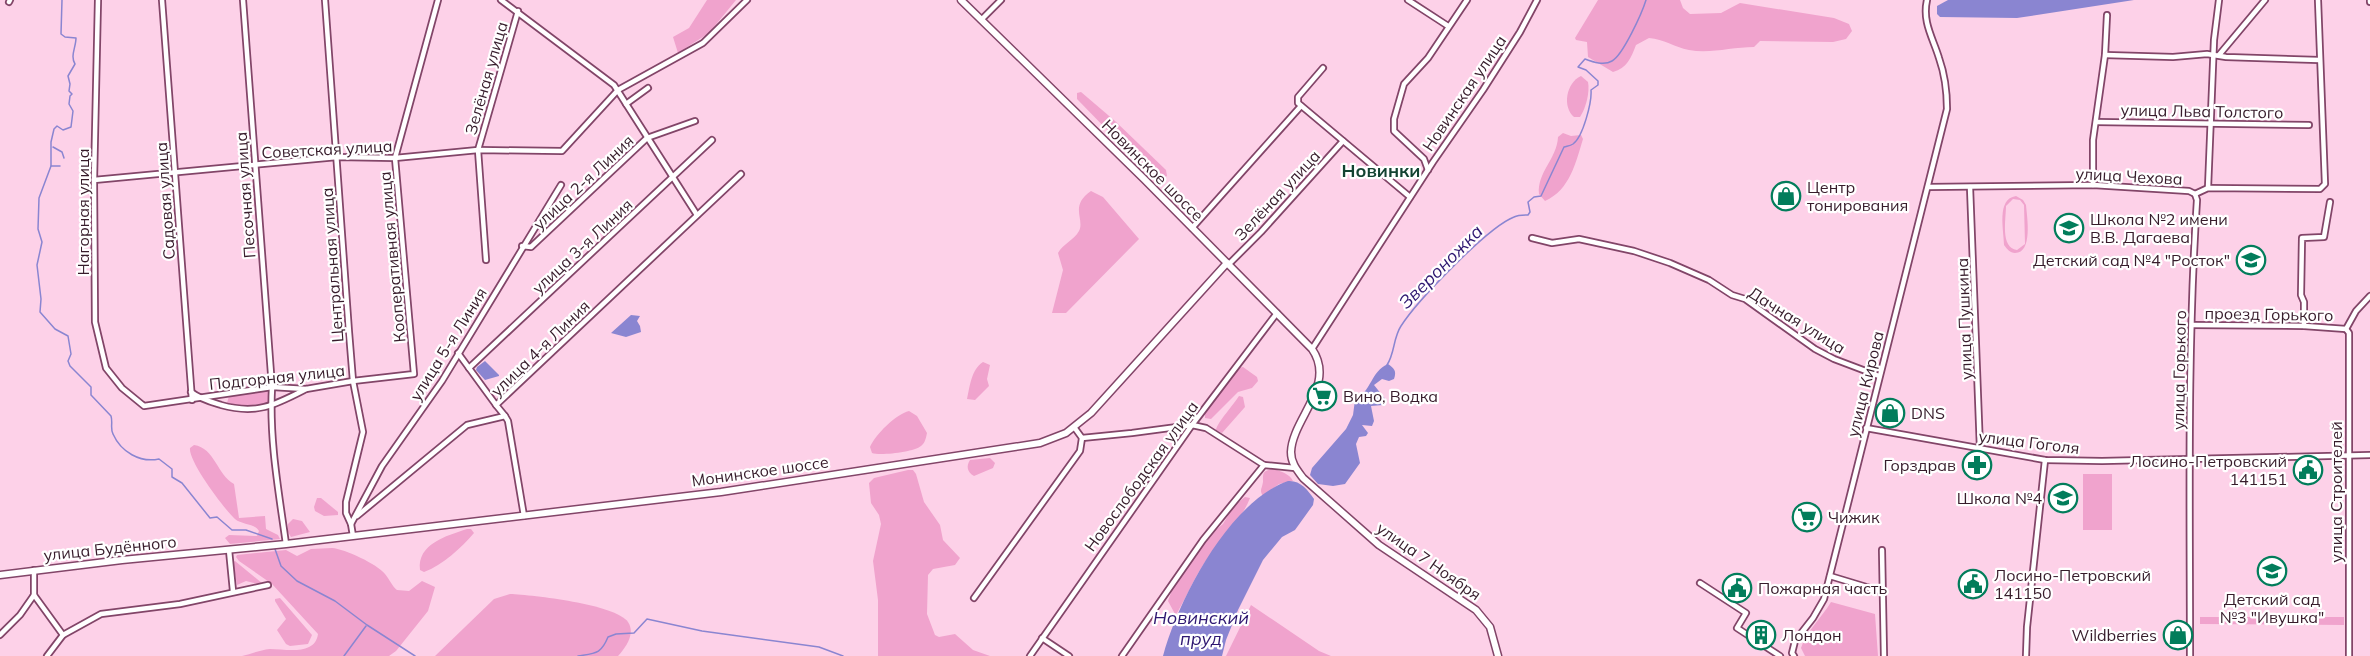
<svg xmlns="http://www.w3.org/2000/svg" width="2370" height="656" font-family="Mulish,sans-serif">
  <rect width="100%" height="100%" fill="#fdd1e8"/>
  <g fill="#f0a3cd" fill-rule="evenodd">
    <polygon points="707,0 736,0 709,33 678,53 673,37 689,28"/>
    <path d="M1598 0H1680L1683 8 1690 14 1721 13 1740 3 1834 18 1849 24 1852 31 1846 39 1833 42 1760 41 1754 47C1732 47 1710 54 1689 50 1674 47 1664 39 1649 38L1636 45C1631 58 1627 68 1613 72L1588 57 1587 42 1576 40 1575 38Z"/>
    <path d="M1581 76 1588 82C1590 92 1586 108 1580 117H1574C1562 107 1566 83 1581 76Z"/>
    <polygon points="1081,92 1115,121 1166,170 1167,176 1162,179 1152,176 1077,99 1077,93"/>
    <path d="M1563 133 1571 136 1581 135 1583 139C1576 162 1570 190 1545 201L1539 194C1537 172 1557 159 1558 137Z"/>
    <path d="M1091 191 1103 197 1139 239 1066 313H1052L1063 270 1058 253C1063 244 1074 240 1079 231 1085 219 1069 206 1091 191Z"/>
    <path d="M2016 196 2023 200 2026 205C2027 217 2033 253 2015 253 2010 253 2007 249 2004 245 2004 230 1996 199 2016 196ZM2013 199 2020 200 2024 205 2025 244 2017 250C2000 248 2006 219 2006 206Z"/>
    <path d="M983 362 990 365 987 379 989 386 975 400 967 399C970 386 971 370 983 362Z"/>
    <polygon points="1243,367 1257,377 1258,381 1252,388 1238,392 1211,419 1205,418 1205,413 1238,368"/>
    <polygon points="266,390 269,392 268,403 245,406 227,403 229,396"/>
    <path d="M1239 396 1243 397 1245 407 1222 433 1216 430C1217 423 1234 404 1239 396Z"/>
    <path d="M909 411 917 416 927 433C926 438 925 443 921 446 914 452 880 456 872 453L870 447C875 435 896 414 909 411Z"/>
    <path d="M194 445C215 448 217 475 234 484L239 518 265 516 266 529 278 535 280 539 230 544 225 538 229 535 257 536 259 531C254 523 242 525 235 519 224 509 188 461 190 448Z"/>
    <path d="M990 458 995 463 993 468 974 476C967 472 966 466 970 460Z"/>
    <path d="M1272 469C1279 470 1290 474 1293 481L1279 484 1263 496C1259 490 1262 489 1263 482 1263 474 1262 471 1272 469Z"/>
    <polygon points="908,470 913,470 916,474 924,502 940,525 943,540 960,558 955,565 933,569 928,575 927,614 935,635 939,637 955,634 973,650 990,656 878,656 878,600 873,561 881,524 879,515 871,503 869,483 874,478"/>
    <rect x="2083" y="474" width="29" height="56"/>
    <path d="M1245 497 1250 498C1242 520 1220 539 1207 559 1195 576 1187 596 1177 613L1175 614 1168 601 1172 590 1212 533 1223 524 1233 507Z"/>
    <polygon points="317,498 321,498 338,512 338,515 324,516 315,511 314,507"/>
    <polygon points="293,519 302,521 310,532 291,537 288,532 288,524"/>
    <path d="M467 529H471L474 533C461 548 443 565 424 572L420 570C417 544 446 536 467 529Z"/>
    <path d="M332 548C345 549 377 564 385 574 390 580 392 586 397 590L409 591 422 581 435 587 428 611 396 651 389 656H242C251 654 260 650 270 649 286 649 315 656 318 634L272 584 239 561 236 557 237 555 286 550 297 556 311 549Z"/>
    <polygon points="235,561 263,584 262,585 246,581 237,585 233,562"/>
    <path d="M510 594C533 595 615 604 628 622 636 634 625 648 618 656H435L494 599Z"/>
    <polygon points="280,598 312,635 308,644 290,646 286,644 277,630 286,619 275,601 275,599"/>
    <path d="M1831 602 1875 614 1878 656H1805L1801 648C1806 632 1822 617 1831 602Z"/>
    <polygon points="1251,605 1319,651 1331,656 1226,656"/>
    <polygon points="2200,617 2344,617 2344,625 2200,624"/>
  </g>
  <g fill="#8a85d1">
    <polygon points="1948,0 2134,0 2017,18 1940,17 1937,14 1937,6"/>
    <polygon points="631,315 640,316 637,321 640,326 641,332 626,337 611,333"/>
    <polygon points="485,361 499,375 499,376 485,380 476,370 477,367"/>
    <path d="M1388 364C1394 368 1397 371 1394 379L1389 381 1382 379 1374 385 1386 400 1383 405 1371 406 1374 421 1372 426 1362 425 1368 433 1366 436 1359 437 1356 444 1360 463 1345 484 1333 486 1318 484 1310 475 1312 468 1346 429 1353 415 1355 400C1371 392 1371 371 1388 364Z"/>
    <path d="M1288 481C1300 480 1308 490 1314 499L1313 505 1295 530 1282 537 1263 560 1238 610 1226 640 1222 656H1163C1179 598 1229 502 1288 481Z"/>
  </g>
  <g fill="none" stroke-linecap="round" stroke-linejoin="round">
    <g stroke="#8a85d1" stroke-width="1.5">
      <path d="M62 0 61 34 65 37 76 38C76 47 70 56 75 64L68 76 70 84 69 91 72 94 70 96 69 104 73 111 71 127 63 130 57 126 54 129 51 142V166L39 198 38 229 42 242 37 265 41 299 40 312 55 329 68 336 71 354 68 361 70 366 91 387V395L111 416C113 422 110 429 113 434 121 452 140 463 159 459L172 469V477L182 483 210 518 217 517 232 530H246L272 539"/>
      <polyline points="53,147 62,152 64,158"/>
      <polyline points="51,166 60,166"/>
      <path d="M1387 365C1395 353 1393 338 1401 326 1417 301 1488 227 1514 217 1518 215 1523 215 1528 215L1530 212 1528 202 1534 197 1541 196 1564 147C1567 146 1570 146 1573 144 1583 137 1592 102 1591 90L1598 85V81L1586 70 1578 67 1585 59C1593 62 1604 66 1612 61 1623 55 1642 13 1646 0"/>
      <polyline points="275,549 281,566 297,581 335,601 367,625 415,656"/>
      <polyline points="344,656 366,626"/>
      <path d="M578 656C596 653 601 654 608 637L616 634 634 633 647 619 702 631 819 647 843 656"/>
    </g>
    <g stroke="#824568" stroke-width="8">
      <g id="minor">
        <polyline points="98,0 94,180 95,322 106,368 122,388 144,406 272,387 306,389 353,381 414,374 395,158 438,0"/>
        <polyline points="162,0 192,400"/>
        <path d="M243 0 272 387C269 440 279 493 286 544"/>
        <polyline points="325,0 349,332 353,381 363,432 346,502 346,513 351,524"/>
        <polyline points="501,0 614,85 697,215"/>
        <polyline points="1408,0 1448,26"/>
        <polyline points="2370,0 2370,2"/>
        <polyline points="9,2 10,0"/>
        <polyline points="981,20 1001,0"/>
        <polyline points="2105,55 2173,57 2207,54 2226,57 2319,60"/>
        <polyline points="2219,55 2265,0"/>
        <polyline points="1323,68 1298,97 1298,103 1410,197"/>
        <polyline points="626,104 648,88"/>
        <polyline points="2096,122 2309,125"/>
        <polyline points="1428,170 1424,159 1394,131 1394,119 1404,84 1428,58 1467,0"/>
        <polyline points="94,180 337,157 395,158 478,150 562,151 618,90 703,43 747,0"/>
        <polyline points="2093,185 2093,140 2105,55 2107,15"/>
        <polyline points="1928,187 2093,185 2189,191 2195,194"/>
        <polyline points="1970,187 1980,449"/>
        <polyline points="2208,188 2214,40 2219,0"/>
        <polyline points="2195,194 2208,188 2320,189 2325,184 2318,0"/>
        <polyline points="1192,228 1301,106"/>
        <polyline points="1532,238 1552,243 1579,239 1634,251 1670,263 1709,280 1732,295 1745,299 1815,349 1834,359 1879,376"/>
        <polyline points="522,246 531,247 647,138 695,121"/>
        <polyline points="486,260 478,150 518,11"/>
        <polyline points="1229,264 1261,232 1343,141"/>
        <polyline points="2192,325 2304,326 2346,329"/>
        <polyline points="2304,326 2304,302 2301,295 2302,238 2324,237 2330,202"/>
        <polyline points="2346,329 2349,333 2349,656"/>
        <polyline points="2346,329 2356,311 2370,296"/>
        <polyline points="1312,349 1433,162 1483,90 1520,32 1537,0"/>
        <polyline points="458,353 496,405"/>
        <polyline points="469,368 712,140"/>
        <path d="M191 392C200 399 211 402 221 405 257 415 275 405 306 389"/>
        <polyline points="505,416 508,421 524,516"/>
        <polyline points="1866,428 2045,460 2102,461 2370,455"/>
        <polyline points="1082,438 1132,433 1192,425 1206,428 1264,465"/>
        <polyline points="357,516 467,425 505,416 496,405 741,174"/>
        <polyline points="353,536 351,524 382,466 442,381 561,185"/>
        <polyline points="229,550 233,591"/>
        <polyline points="1882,550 1884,656"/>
        <polyline points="1830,576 1883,592"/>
        <polyline points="1700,583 1746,613 1737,628 1780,656"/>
        <polyline points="34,595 63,635"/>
        <polyline points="974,598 1080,451 1082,438 1074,427"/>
        <polyline points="0,635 20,615 34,595 34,570"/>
        <polyline points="1042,638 1069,656"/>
        <polyline points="47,656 63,635 101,614 180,604 268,585"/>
        <polyline points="1030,656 1192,425 1277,313"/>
        <polyline points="1122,656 1203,540 1264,465 1295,468"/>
        <path d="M1794 656 1792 653 1795 641 1813 618 1824 599 1947 109C1947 92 1945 75 1939 58 1933 38 1922 22 1927 0"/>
        <polyline points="2026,656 2027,627 2045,460"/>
        <path d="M2190 656C2190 504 2187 351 2197 200L2195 194"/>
      </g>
    </g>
    <g stroke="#824568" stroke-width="9">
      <g id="major">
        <path d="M961 0 1144 179 1312 349C1337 385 1292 419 1291 452 1291 463 1297 470 1303 478L1379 545 1476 610 1490 627 1498 656"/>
        <polyline points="0,575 122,560 286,544 721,492 1040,443 1066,433 1091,413 1227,263"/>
      </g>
    </g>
    <use href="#minor" stroke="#fff" stroke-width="4.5"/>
    <use href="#major" stroke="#fff" stroke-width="6"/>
  </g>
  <defs>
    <g id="shop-ring" transform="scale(1.5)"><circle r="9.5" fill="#fff" stroke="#027d5b" stroke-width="1.5"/><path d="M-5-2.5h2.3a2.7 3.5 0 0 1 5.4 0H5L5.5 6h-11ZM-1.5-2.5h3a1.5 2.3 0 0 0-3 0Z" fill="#027d5b"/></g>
    <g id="school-ring" transform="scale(1.5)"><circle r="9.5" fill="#fff" stroke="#027d5b" stroke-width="1.5"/><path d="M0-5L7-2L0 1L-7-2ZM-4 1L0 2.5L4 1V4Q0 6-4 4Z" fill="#027d5b"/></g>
    <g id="supermarket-ring" transform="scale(1.5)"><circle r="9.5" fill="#fff" stroke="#027d5b" stroke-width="1.5"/><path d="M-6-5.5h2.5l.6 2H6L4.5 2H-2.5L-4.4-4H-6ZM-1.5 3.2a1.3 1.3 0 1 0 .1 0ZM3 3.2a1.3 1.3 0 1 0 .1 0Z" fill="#027d5b"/></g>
    <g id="pharmacy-ring" transform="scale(1.5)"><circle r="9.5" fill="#fff" stroke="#027d5b" stroke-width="1.5"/><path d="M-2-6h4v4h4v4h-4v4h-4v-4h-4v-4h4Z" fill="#027d5b"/></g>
    <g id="civic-ring" transform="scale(1.5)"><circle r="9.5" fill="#fff" stroke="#027d5b" stroke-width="1.5"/><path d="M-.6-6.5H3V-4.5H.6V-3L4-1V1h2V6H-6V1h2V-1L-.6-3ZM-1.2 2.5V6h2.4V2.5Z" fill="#027d5b"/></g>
    <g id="building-ring" transform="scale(1.5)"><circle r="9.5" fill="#fff" stroke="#027d5b" stroke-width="1.5"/><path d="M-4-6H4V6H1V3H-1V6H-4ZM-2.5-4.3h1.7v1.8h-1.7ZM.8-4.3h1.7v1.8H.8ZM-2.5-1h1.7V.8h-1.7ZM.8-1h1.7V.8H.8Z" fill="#027d5b"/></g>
  </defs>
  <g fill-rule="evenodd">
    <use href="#shop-ring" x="1786" y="196"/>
    <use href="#school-ring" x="2069" y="228"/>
    <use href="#school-ring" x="2251" y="260"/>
    <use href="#supermarket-ring" x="1322" y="396"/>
    <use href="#shop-ring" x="1890" y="413"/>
    <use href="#pharmacy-ring" x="1977" y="465"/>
    <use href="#civic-ring" x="2308" y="470"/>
    <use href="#school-ring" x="2063" y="498"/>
    <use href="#supermarket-ring" x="1807" y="517"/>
    <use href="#school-ring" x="2272" y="571"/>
    <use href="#civic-ring" x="1973" y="584"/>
    <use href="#civic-ring" x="1737" y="588"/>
    <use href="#building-ring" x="1761" y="635"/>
    <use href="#shop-ring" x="2178" y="635"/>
  </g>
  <g text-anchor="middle" stroke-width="4.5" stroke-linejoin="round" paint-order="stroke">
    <g font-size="16" fill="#371c2b" stroke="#fff">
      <text transform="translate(486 78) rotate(-74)" y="6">Зелёная улица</text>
      <text transform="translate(1464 93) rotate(-56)" y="6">Новинская улица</text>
      <text transform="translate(2202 111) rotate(1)" y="6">улица Льва Толстого</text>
      <text transform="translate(327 149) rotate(-3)" y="6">Советская улица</text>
      <text transform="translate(1153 170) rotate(45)" y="6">Новинское шоссе</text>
      <text transform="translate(2129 176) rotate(3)" y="6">улица Чехова</text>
      <text transform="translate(583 182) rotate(-43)" y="6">улица 2-я Линия</text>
      <text transform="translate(245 195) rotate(-94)" y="6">Песочная улица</text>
      <text transform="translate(1277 195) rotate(-47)" y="6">Зелёная улица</text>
      <text transform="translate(165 201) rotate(-94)" y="6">Садовая улица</text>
      <text transform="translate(83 212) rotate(-90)" y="6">Нагорная улица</text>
      <text transform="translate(582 246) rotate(-43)" y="6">улица 3-я Линия</text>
      <text transform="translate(392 257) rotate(-95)" y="6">Кооперативная улица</text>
      <text transform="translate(332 265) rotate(-94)" y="6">Центральная улица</text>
      <text transform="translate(2269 314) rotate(1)" y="6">проезд Горького</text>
      <text transform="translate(1964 319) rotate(-92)" y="6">улица Пушкина</text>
      <text transform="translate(1797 320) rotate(32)" y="6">Дачная улица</text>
      <text transform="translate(448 344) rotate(-58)" y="6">улица 5-я Линия</text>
      <text transform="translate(540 348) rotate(-44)" y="6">улица 4-я Линия</text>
      <text transform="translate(2179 370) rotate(-89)" y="6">улица Горького</text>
      <text transform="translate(277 377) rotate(-6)" y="6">Подгорная улица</text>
      <text transform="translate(1865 384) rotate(-76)" y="6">улица Кирова</text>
      <text transform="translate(2029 442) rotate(7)" y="6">улица Гоголя</text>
      <text transform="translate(760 471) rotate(-8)" y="6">Монинское шоссе</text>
      <text transform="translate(1141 476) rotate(-54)" y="6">Новослободская улица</text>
      <text transform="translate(2336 492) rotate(-90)" y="6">улица Строителей</text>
      <text transform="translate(110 548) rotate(-6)" y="6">улица Будённого</text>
      <text transform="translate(1429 561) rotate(35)" y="6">улица 7 Ноября</text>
    </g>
    <g font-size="16" fill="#371c2b" stroke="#fff" text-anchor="start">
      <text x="1807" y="193">Центр<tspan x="1807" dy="18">тонирования</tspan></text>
      <text x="2090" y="225">Школа №2 имени<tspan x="2090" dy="18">В.В. Дагаева</tspan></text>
      <text x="2230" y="266" text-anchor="end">Детский сад №4 "Росток"</text>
      <text x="1343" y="402">Вино, Водка</text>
      <text x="1911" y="419">DNS</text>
      <text x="2287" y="467" text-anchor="end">Лосино-Петровский<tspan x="2287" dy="18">141151</tspan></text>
      <text x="1956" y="471" text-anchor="end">Горздрав</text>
      <text x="2042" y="504" text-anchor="end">Школа №4</text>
      <text x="1828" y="523">Чижик</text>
      <text x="1994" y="581">Лосино-Петровский<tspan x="1994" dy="18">141150</tspan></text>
      <text x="1758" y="594">Пожарная часть</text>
      <text x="2272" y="605" text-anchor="middle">Детский сад<tspan x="2272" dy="18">№3 "Ивушка"</tspan></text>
      <text x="1782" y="641">Лондон</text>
      <text x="2157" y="641" text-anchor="end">Wildberries</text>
    </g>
    <g font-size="18" font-weight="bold" fill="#134332" stroke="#fff">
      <text x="1381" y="177">Новинки</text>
    </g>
    <g font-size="18" font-style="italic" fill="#2e1771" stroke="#fff">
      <text transform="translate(1441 267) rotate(-45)" y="6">Звероножка</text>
      <text x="1201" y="624">Новинский<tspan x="1201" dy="21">пруд</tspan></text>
    </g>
  </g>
</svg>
